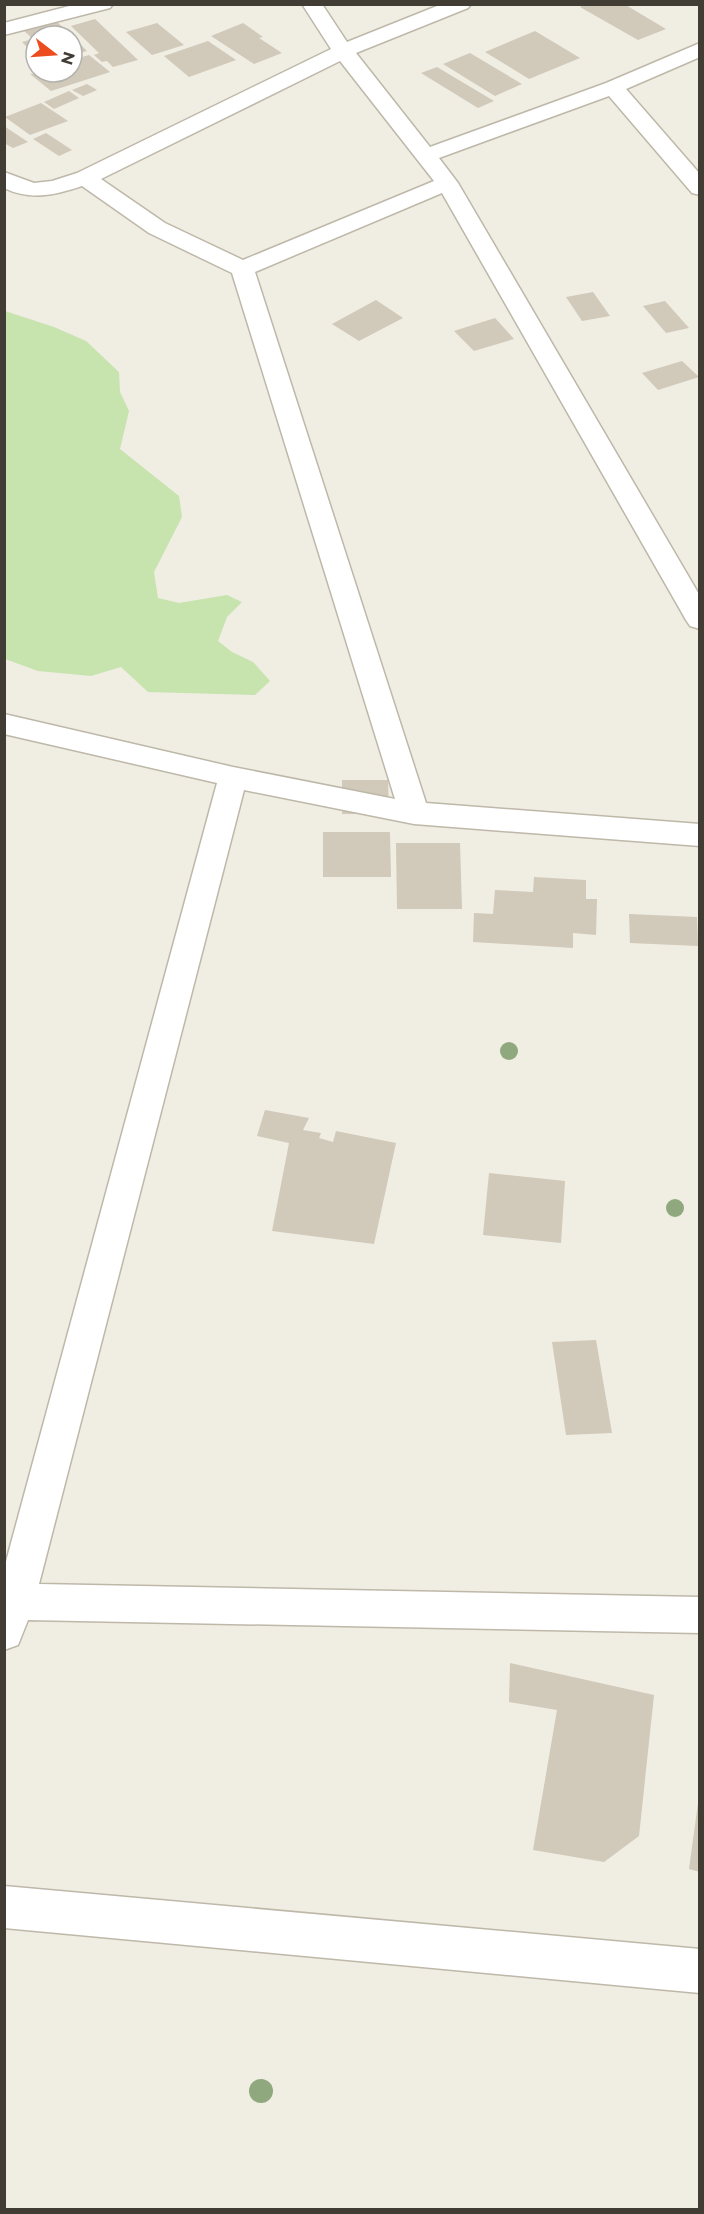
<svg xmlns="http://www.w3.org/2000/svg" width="704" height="2214" font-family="Montserrat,sans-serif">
  <rect width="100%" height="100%" fill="#f0ede3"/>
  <polygon fill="#c7e3ae" points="5,311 54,327 86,341 119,372 120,392 129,411 120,449 179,496 182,517 154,572 158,598 179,603 227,595 242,602 227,617 218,641 232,652 253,662 270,681 255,695 148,692 121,667 91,676 38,671 5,659"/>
  <g fill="#d1c9b9">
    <polygon points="586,4 624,4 666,29 638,40 580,7"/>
    <polygon points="95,19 138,60 113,67 107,61 102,62 94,55 99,53 71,26"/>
    <polygon points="55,20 72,36 36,36 36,56 22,42 33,39 22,29"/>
    <polygon points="157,23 184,45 152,55 126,32"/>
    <polygon points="243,23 263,37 259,38 282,53 254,64 211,36"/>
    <polygon points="535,31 580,58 529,79 485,52"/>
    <polygon points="72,36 87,51 72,55"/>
    <polygon points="208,41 236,60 189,77 164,56"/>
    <polygon points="470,53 522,84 495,96 443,64"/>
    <polygon points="89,55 110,72 51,91 30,74 72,72 72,60"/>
    <polygon points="437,67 494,101 478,108 421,73"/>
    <polygon points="87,84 97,90 83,96 72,90"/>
    <polygon points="69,91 79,98 54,109 44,102"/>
    <polygon points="41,103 68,121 30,135 5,117"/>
    <polygon points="4,126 28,142 13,148 4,143"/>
    <polygon points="46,133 72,150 59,156 33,139"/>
    <polygon points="593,292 610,316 582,321 566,297"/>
    <polygon points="376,300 403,318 359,341 332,324"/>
    <polygon points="665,301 689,328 666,333 643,306"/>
    <polygon points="495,318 514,339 474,351 454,331"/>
    <polygon points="682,361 699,377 658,390 642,373"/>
    <polygon points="342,780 388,780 389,814 342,814"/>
    <polygon points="323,832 390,832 391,877 323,877"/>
    <polygon points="396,843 460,843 462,909 397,909"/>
    <polygon points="534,877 586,880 586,899 597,899 596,935 573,933 573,948 473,942 474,913 493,914 495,890 533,892"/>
    <polygon points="629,914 697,917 698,946 630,943"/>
    <polygon points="265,1110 309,1118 303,1130 321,1133 319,1138 333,1142 336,1131 396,1143 374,1244 272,1231 289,1143 257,1136"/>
    <polygon points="489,1173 565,1181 561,1243 483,1235"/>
    <polygon points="596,1340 612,1433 566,1435 552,1342"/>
    <polygon points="510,1663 654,1695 639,1836 604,1862 533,1850 557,1710 509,1702"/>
    <polygon points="698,1803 700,1803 700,1872 689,1869"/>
  </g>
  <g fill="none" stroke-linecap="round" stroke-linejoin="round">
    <g stroke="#beb8a9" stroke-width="3">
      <g id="minor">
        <polygon points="77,4 113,4 110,8 4,35 4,23"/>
        <path d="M302 4H322L347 42 442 4H471L468 8 356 53 430 147 606 83 700 43V57L626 89 700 174V195L692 193 609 96 439 158 458 183 700 596V629L690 626 686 620 442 193 255 272 426 803 700 824V846L414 824 244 790 39 1584 700 1597V1633L28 1620 18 1645 4 1650V1569L217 783 4 734V714L233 767 395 799 232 273 149 233 82 186C55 195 31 201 4 188V172L34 183 52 181 77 173 331 49ZM340 61 434 181 243 260 165 223 101 179Z"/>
        <polygon points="4,1886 700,1949 700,1993 4,1928"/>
      </g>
    </g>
    <use href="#minor" fill="#fff" fill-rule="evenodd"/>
  </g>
  <g fill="#8fa87e">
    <circle cx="509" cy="1051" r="9"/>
    <circle cx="675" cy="1208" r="9"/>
    <circle cx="261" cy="2091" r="12"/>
  </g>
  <rect width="704" height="2214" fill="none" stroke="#423d34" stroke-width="12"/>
  <g transform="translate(54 54) rotate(107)"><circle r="28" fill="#ffffff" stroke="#b3b1ae" stroke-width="1.5"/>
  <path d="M0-4.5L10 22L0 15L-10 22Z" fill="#ec4c1e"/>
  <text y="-9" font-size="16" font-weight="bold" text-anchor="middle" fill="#423d34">N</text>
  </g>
</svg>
